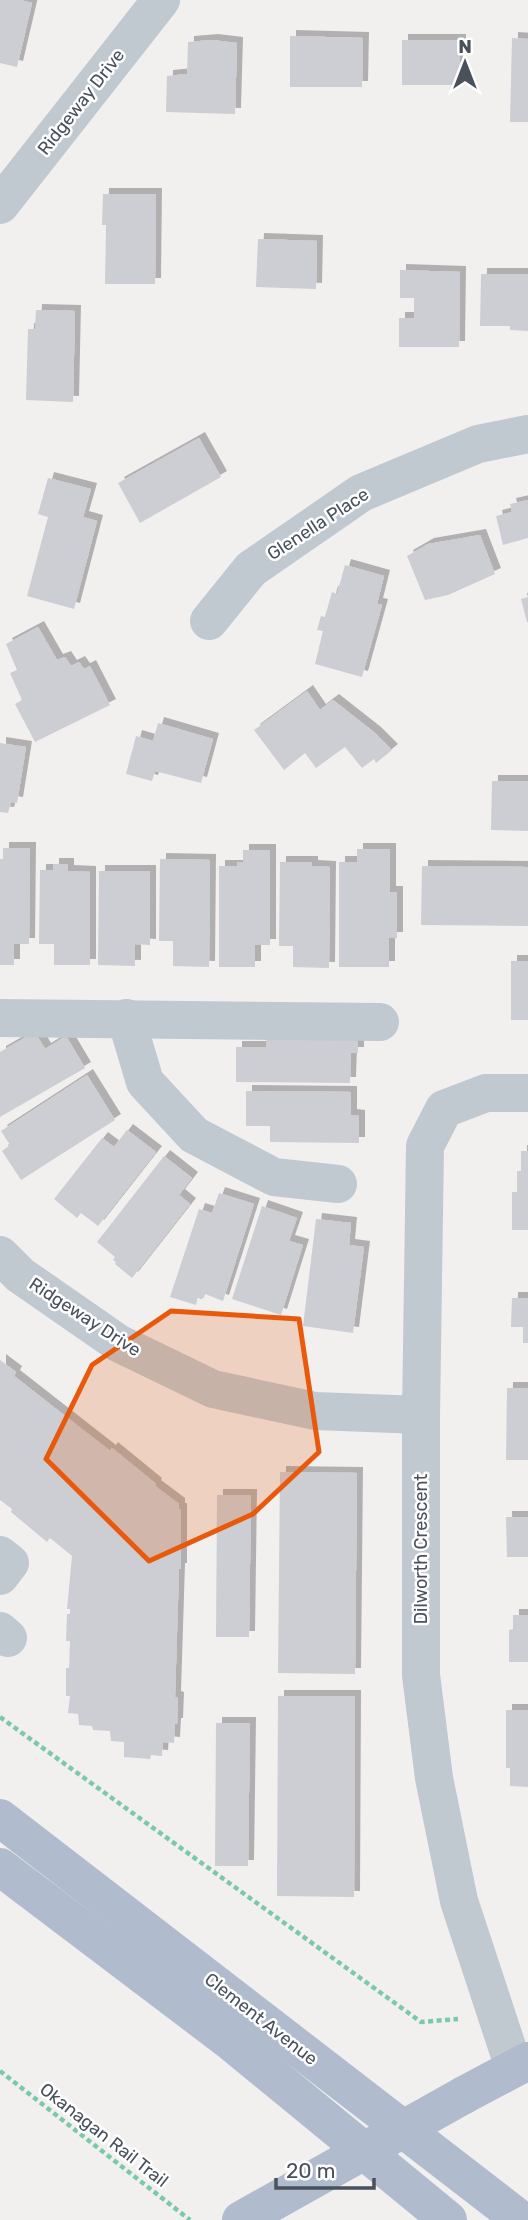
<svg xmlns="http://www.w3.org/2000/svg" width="528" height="2220" font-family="Rubik,sans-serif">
  <defs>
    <filter id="shadow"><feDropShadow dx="6" dy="-6" stdDeviation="0" flood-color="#0004"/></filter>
  </defs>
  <rect width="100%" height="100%" fill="#f2efef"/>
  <g fill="#ccced4" filter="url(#shadow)">
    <polygon points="0,0 20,0 32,3 17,67 0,63"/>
    <polygon points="290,36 363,38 362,87 290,87"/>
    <polygon points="512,38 528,39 528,122 510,122"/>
    <polygon points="212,40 237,43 235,114 166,112 167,76 187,74 188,42"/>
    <rect x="402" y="40" width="58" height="45"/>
    <polygon points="103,194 156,194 155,284 105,284 106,225 102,225"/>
    <polygon points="258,239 317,241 316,289 256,287"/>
    <polygon points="400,270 460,272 459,347 399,347 399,318 414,318 414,298 400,298"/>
    <polygon points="481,274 528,274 528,331 510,330 510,326 480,326"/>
    <polygon points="36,310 75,311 73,402 26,400 28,329 35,329"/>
    <polygon points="199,438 221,477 140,523 118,483"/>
    <polygon points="48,478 91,489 83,517 97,521 74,609 27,596 48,517 38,514"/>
    <polygon points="528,500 528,538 503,545 496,516 512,512 510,504"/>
    <polygon points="480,535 495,574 448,595 425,600 407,556 428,544"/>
    <polygon points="345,565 384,576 377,604 382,605 362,677 315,664 323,631 317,630 321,616 325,617 332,592 337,594"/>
    <polygon points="528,597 528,622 527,622 521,599"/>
    <polygon points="38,627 57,660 65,657 71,666 79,662 84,669 90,666 110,705 35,742 15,704 22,700 10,673 17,670 6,644"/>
    <polygon points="307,691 320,710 333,700 375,733 392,750 376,763 374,759 362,768 345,747 316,768 305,753 284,770 254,730"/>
    <polygon points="158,723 213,739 201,783 155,771 152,781 126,774 136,736 153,741"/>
    <polygon points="0,743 26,747 17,803 11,802 8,813 0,812"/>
    <polygon points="492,781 528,781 528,831 491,830"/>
    <polygon points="3,848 30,848 29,944 14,944 14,965 0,965 0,859 3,859"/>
    <polygon points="357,849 390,849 390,892 397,892 397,938 389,938 389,967 339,967 339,862 357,862"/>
    <polygon points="243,850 270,850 270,945 255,945 255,967 219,967 219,866 237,866 237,862 243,862"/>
    <polygon points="160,859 210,860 209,967 173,966 173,941 159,941"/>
    <polygon points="280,862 312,862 312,866 330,867 329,968 293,967 293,946 279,946"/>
    <polygon points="53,864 68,864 68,871 90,872 90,965 54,965 54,944 39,944 40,870 53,870"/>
    <polygon points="422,866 528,867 528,926 421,925"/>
    <polygon points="99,871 150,871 150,945 135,944 135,966 98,965"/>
    <rect x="511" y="961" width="17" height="59"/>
    <polygon points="35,1032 45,1049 66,1036 85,1068 0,1117 0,1052"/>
    <polygon points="266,1032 358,1033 358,1053 351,1053 350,1083 236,1082 236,1047 266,1047"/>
    <polygon points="87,1075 115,1120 21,1180 2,1151 10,1145 1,1131"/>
    <polygon points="246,1091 351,1092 351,1115 359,1116 359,1143 270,1142 270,1126 246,1126"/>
    <polygon points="127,1130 156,1152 98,1226 81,1213 77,1218 54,1199 102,1138 114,1147"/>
    <polygon points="521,1151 528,1151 528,1230 512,1230 512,1192 517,1192 517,1171 521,1171"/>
    <polygon points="164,1156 192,1178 179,1195 190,1204 132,1278 115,1264 116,1262 113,1260 115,1257 97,1242"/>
    <polygon points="219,1193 254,1204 223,1301 205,1294 204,1298 198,1297 196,1305 170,1297 199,1209 212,1213"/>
    <polygon points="262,1206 297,1218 289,1241 303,1245 281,1315 232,1299"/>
    <polygon points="316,1219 351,1223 349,1245 364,1247 353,1333 303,1326"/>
    <polygon points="512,1298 528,1298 528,1343 523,1343 523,1327 511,1327"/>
    <polygon points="0,1360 16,1372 14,1376 110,1451 112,1448 156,1484 155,1486 179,1504 179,1509 181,1509 181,1569 179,1569 175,1697 178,1698 177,1724 175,1724 174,1743 163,1742 162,1756 151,1755 150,1759 124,1757 124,1742 111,1741 110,1731 93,1730 92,1726 79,1725 78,1714 68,1713 70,1696 66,1696 66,1668 69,1668 70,1641 66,1641 67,1614 70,1614 70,1609 67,1609 72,1556 50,1538 47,1542 11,1512 12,1509 0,1500"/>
    <polygon points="507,1388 528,1388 528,1460 506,1460"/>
    <polygon points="280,1472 357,1473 355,1674 278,1673"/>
    <polygon points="217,1495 251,1495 249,1637 216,1637"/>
    <polygon points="506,1517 528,1517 528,1557 507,1557"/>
    <polygon points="513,1615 528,1615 528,1662 509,1662 509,1630 513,1629"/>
    <polygon points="278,1696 355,1696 354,1897 277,1896"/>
    <polygon points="506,1710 528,1710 528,1787 510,1786 510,1768 506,1768"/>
    <polygon points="216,1723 250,1723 248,1866 215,1866"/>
  </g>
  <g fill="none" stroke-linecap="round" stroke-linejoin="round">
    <g stroke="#7ac9a8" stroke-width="4.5" stroke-dasharray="5 3.5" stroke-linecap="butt">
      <polyline points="0,1717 421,2022 458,2019"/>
      <polyline points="0,2071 190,2220"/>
    </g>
    <g stroke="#c0c8d0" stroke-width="38">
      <polyline points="0,205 161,0"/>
      <polyline points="209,621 251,569 361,493 478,444 528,434"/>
      <polyline points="0,1018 380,1022"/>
      <polyline points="126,1018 145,1082 194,1135 274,1177 338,1184"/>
      <polyline points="0,1255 20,1275 118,1343 213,1389 315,1411 421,1415"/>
      <polyline points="0,1555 10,1563 0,1576"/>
      <polyline points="0,1631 8,1638"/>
      <polyline points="514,2068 459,1901 434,1778 421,1675 421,1415 425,1146 444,1109 486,1093 528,1093"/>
    </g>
    <g stroke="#b0bccd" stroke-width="38">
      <polyline points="0,1818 521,2220"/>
      <polyline points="0,1867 230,2041 448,2220"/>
      <polyline points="464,2095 528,2061"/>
    </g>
    <polyline stroke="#b0bccd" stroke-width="38" points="241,2220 464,2095"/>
  </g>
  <path fill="#e8590c" fill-opacity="0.2" stroke="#e8590c" stroke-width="5" stroke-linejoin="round" d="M171 1311 299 1319 319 1452 253 1514 149 1561 46 1459 92 1365Z"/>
  <g text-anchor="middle" stroke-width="5" stroke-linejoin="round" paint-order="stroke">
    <g font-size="18" fill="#48515c" stroke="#fff">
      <text transform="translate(81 102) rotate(-52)" y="6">Ridgeway Drive</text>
      <text transform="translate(318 524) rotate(-33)" y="6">Glenella Place</text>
      <text transform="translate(85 1317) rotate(33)" y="6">Ridgeway Drive</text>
      <text transform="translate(421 1549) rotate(-90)" y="6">Dilworth Crescent</text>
      <text transform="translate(261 2019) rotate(38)" y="6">Clement Avenue</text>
      <text transform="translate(104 2135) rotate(38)" y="6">Okanagan Rail Trail</text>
    </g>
  </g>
  <g transform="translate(465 63)" stroke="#ffffff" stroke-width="5" paint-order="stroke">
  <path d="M0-5L12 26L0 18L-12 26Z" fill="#48515c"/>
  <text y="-10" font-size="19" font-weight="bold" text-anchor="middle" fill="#48515c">N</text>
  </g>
  <path d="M276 2178v10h98v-10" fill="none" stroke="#48515c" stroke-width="3.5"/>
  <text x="286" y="2178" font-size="21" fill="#48515c" stroke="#ffffff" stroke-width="5" paint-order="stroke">20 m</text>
</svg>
